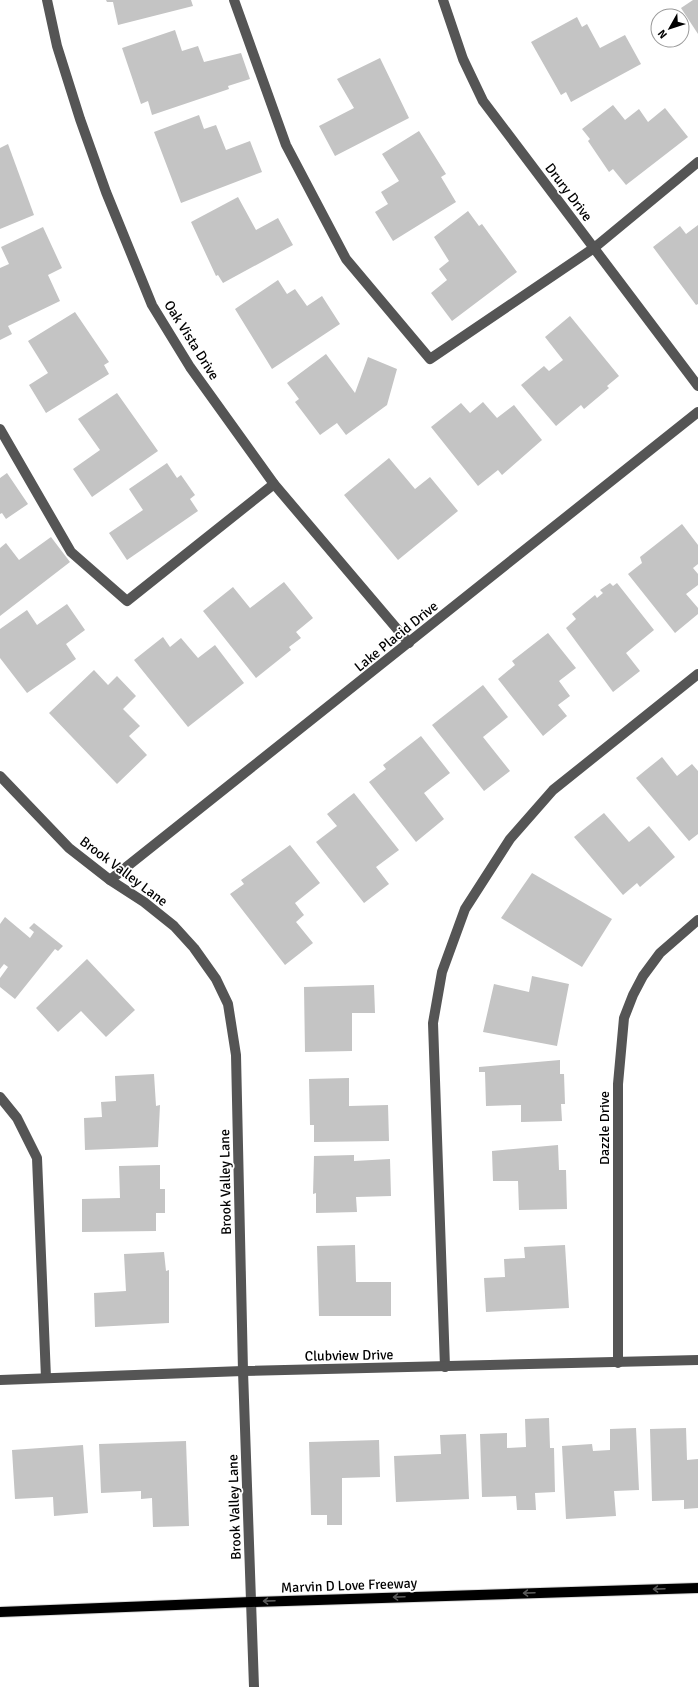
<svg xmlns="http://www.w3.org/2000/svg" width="698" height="1687" font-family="Signika,sans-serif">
  <rect width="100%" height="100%" fill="#fff"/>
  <g fill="#c4c4c4">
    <polygon points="106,0 191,0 193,6 118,25 113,2 107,2"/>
    <polygon points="693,0 698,0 698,34 681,8"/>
    <polygon points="577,17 582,27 587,24 600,48 625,35 641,64 571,102 566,92 561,95 531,42"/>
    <polygon points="175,30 182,51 198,46 204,62 241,53 250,79 228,86 229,89 152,115 148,101 141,104 122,48"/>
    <polygon points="380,58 409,118 335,156 319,126 354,108 337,79"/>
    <polygon points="613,105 625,120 639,109 648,122 665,108 688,137 626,185 613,169 609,172 588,141 590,139 582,129"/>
    <polygon points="199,115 204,129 216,125 226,150 250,141 262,172 181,203 154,132"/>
    <polygon points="419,131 446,174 441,177 456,202 393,241 375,212 388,204 381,192 399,181 382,154"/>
    <polygon points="8,144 34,215 0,229 0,148"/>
    <polygon points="238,197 256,230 278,218 293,245 223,283 218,275 216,276 191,222"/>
    <polygon points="468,211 479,226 482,224 517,272 452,321 431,293 447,280 439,269 449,261 434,237"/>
    <polygon points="698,225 698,304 696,305 653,247 680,226 686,234"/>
    <polygon points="43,227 62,268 48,275 60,301 8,326 12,334 0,340 0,268 9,264 1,247"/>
    <polygon points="278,280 287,294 295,289 307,306 322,296 340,324 272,369 235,309"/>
    <polygon points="75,312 109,362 104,365 109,374 46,413 29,385 48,373 28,341"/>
    <polygon points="570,316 619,376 607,386 609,388 584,409 581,405 556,426 521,385 544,366 549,371 563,360 545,337"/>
    <polygon points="326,354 355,393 368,357 397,369 387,405 346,435 337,423 320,435 295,402 299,399 287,383"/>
    <polygon points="117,393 158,451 92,497 73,469 100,450 78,419"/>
    <polygon points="483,402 497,418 514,405 542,440 502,475 498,470 478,486 431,427 461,403 470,413"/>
    <polygon points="389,458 415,489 430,477 458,511 398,560 344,495"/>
    <polygon points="167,463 177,478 181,475 195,495 190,499 198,511 127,560 109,533 143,510 129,489"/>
    <polygon points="7,473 28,504 6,519 2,513 0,514 0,478"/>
    <polygon points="682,524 698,545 698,564 693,568 698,574 698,585 686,594 698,608 698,614 675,633 628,574 642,563 640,557"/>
    <polygon points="51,537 70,562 0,616 0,548 6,543 19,560"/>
    <polygon points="284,582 313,618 296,632 301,638 289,647 291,650 256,678 203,611 233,587 250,608"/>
    <polygon points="610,583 613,586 617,583 654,630 626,653 640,671 613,692 566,628 576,619 572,614 595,595 597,598 603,593 600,590"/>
    <polygon points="67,604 85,630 66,644 76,659 27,693 0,658 0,629 27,610 37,625"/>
    <polygon points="548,633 576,668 559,681 570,696 558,705 567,716 543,736 498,679 515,665 512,661"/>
    <polygon points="163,637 170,647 181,638 198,658 215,645 244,683 188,727 134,660"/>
    <polygon points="94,670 108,685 117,676 136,696 123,709 140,726 129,736 147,755 117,784 49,713"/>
    <polygon points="483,685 508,717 483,737 510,771 484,791 432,725"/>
    <polygon points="421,736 450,773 424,793 444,819 416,842 369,782 386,769 383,765"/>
    <polygon points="662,757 677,776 692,764 698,771 698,834 689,841 636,778"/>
    <polygon points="354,793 399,850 376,867 389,884 364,903 316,842 337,826 327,814"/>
    <polygon points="604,813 629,842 649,826 675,857 640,887 637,883 623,895 574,837"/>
    <polygon points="290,845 320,883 295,903 304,915 296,922 313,943 285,965 230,894 244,884 241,880"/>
    <polygon points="532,873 612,919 582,967 501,918"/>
    <polygon points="5,917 30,938 34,932 29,928 34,923 63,946 58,951 55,949 15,999 0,987 0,978 8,967 4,964 0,969 0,924"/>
    <polygon points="87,959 135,1010 106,1037 81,1011 58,1032 36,1008"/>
    <polygon points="532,976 569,984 557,1046 483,1032 494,984 529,992"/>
    <polygon points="374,985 375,1013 352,1013 352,1051 305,1052 304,987"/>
    <polygon points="560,1060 560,1074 564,1074 565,1104 561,1104 562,1121 521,1122 521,1105 486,1106 485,1072 479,1072 479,1067"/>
    <polygon points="154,1074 156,1106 160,1105 158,1147 85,1150 84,1118 102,1117 101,1102 116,1101 115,1076"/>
    <polygon points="349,1078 349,1106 388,1105 389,1141 314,1142 314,1125 310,1125 309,1079"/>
    <polygon points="558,1145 559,1170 566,1170 567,1209 519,1210 518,1181 493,1181 492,1151"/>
    <polygon points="354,1155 354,1161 390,1159 391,1196 356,1197 357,1212 316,1213 316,1193 313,1194 314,1156"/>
    <polygon points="160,1165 160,1189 165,1189 165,1213 156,1213 156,1231 82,1232 82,1199 120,1198 119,1166"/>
    <polygon points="355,1245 356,1282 391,1282 391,1316 319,1316 317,1246"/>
    <polygon points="565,1245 569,1308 486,1312 484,1278 505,1277 504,1259 525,1258 524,1247"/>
    <polygon points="164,1252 166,1271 169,1270 169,1323 95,1327 94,1293 126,1291 124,1254"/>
    <polygon points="549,1418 550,1448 554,1448 555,1492 535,1493 536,1510 517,1510 516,1496 482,1497 480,1434 507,1433 507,1448 526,1447 525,1419"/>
    <polygon points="636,1428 639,1490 614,1491 616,1516 566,1519 562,1446 592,1444 593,1451 610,1450 610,1429"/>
    <polygon points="686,1428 687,1460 698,1459 698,1508 684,1509 684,1500 652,1501 650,1429"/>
    <polygon points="466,1434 469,1499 396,1502 394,1456 441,1454 440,1435"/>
    <polygon points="379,1440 380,1477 342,1478 342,1525 327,1525 327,1515 311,1515 309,1442"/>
    <polygon points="186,1441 189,1526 153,1527 152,1498 141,1499 141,1491 101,1493 99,1444"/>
    <polygon points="83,1445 88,1513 54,1516 53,1497 15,1499 12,1450"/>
  </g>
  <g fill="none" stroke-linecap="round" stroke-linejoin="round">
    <g stroke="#dbdbdb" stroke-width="12">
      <polyline id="major" points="0,1612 251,1602 698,1588"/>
    </g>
    <g stroke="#555" stroke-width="10">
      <polyline points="47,0 57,46 80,119 106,192 152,305 190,367 274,484 409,643"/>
      <polyline points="234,0 286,145 346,259 430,359 594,248 698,162"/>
      <polyline points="443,0 463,59 483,101 698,386"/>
      <polyline points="0,429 71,552 127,601 274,484"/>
      <polyline points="0,776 69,848 110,880 144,902 174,926 194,948 216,979 228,1004 236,1055 243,1371 254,1687"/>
      <polyline points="110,880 698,412"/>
      <polyline points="0,1097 17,1118 37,1158 46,1378"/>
      <polyline points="618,1363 618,1084 624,1018 633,995 643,976 660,953 698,920"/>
      <polyline points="445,1367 433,1023 442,972 465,909 510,839 553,790 698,674"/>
      <polyline points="0,1380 243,1371 698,1360"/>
    </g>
    <use href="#major" stroke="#000" stroke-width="10"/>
  </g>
  <defs><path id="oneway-shaft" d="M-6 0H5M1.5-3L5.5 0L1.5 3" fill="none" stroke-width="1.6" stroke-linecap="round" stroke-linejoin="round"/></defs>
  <g stroke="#595959">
    <use href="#oneway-shaft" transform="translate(659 1589) rotate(178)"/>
    <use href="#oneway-shaft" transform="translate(529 1593) rotate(178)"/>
    <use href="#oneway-shaft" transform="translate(399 1597) rotate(178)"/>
    <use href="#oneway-shaft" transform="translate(269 1601) rotate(178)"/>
  </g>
  <g text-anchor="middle" stroke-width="3.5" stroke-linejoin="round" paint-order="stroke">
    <g font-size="14" fill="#000" stroke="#fff">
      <text transform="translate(569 192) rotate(53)" y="5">Drury Drive</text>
      <text transform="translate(192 340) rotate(58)" y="5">Oak Vista Drive</text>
      <text transform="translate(396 636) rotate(-39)" y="5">Lake Placid Drive</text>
      <text transform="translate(124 871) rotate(37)" y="5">Brook Valley Lane</text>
      <text transform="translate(604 1128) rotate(-90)" y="5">Dazzle Drive</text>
      <text transform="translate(225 1182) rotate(-91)" y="5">Brook Valley Lane</text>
      <text transform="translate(349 1355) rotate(-1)" y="5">Clubview Drive</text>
      <text transform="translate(234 1507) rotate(-92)" y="5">Brook Valley Lane</text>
      <text transform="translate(349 1585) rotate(-2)" y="5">Marvin D Love Freeway</text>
    </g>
  </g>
  <g transform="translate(670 28) rotate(231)"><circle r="19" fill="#ffffff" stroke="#999999"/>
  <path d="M0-3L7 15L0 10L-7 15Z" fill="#000000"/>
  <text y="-6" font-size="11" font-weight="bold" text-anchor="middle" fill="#000000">N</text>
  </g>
</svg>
